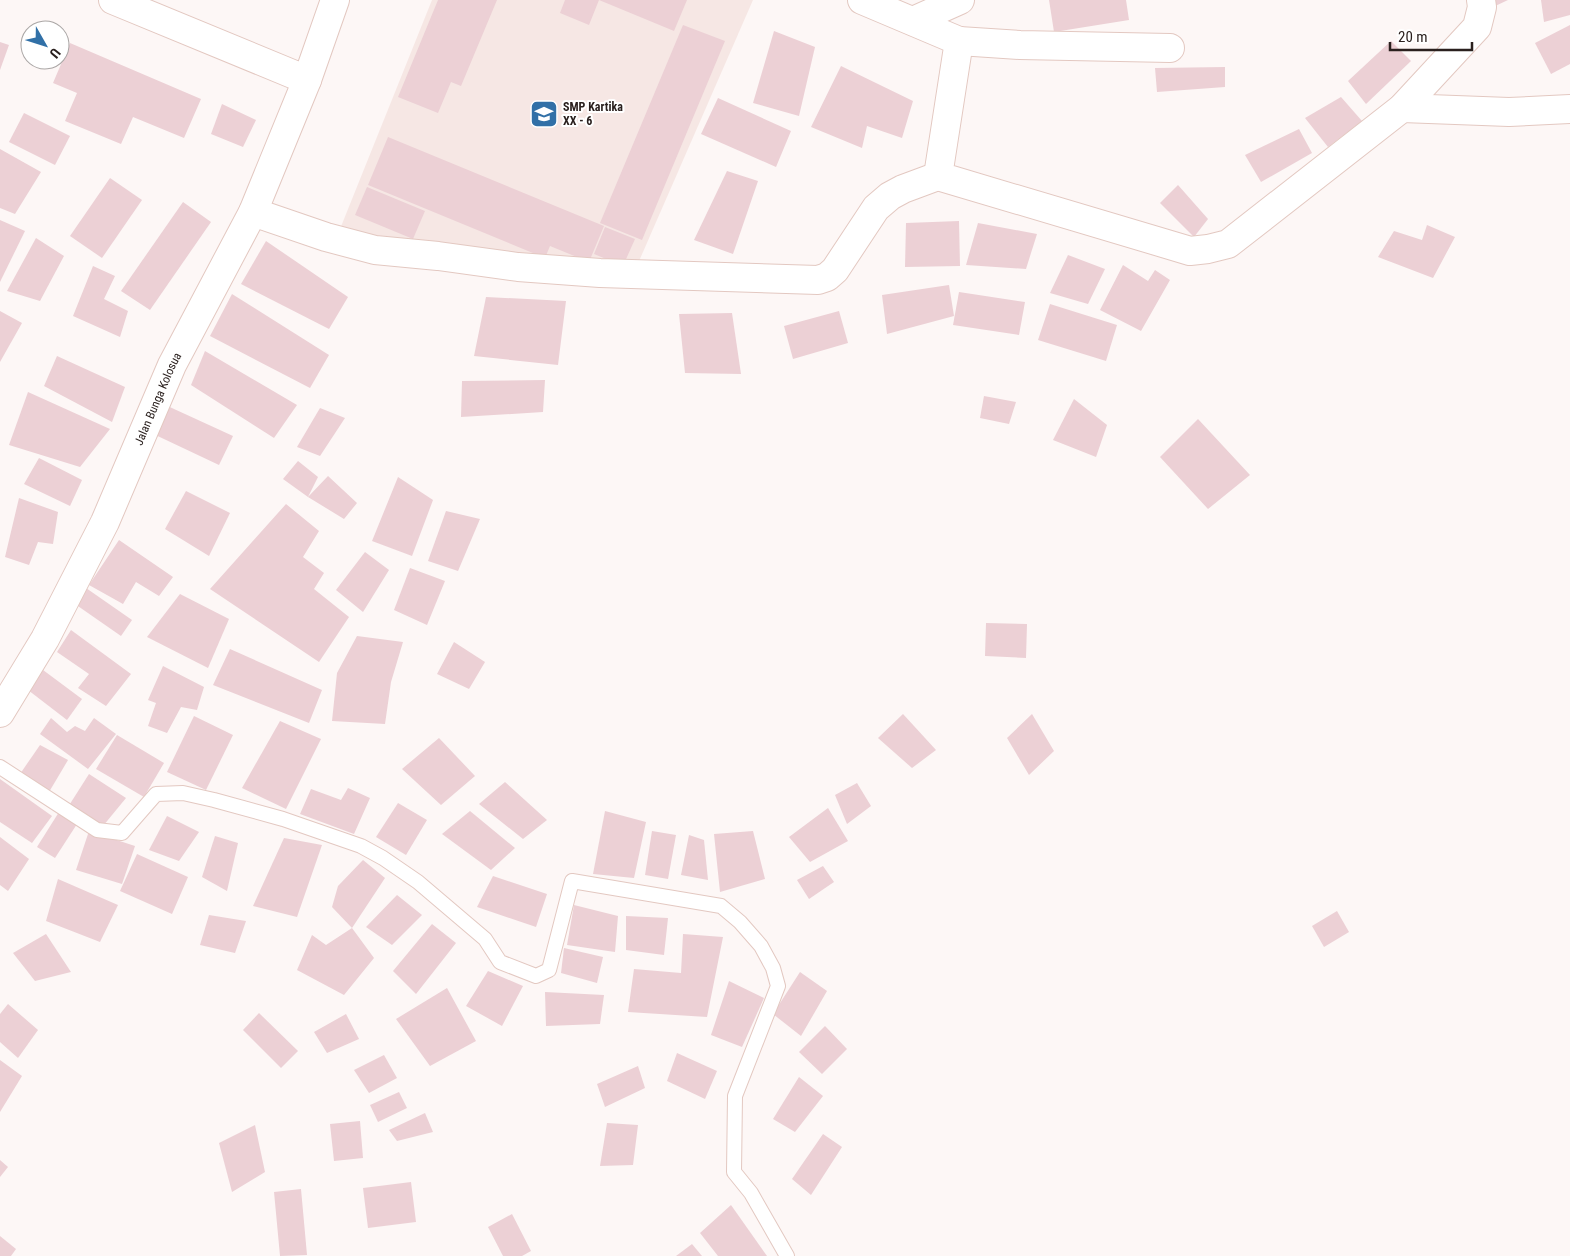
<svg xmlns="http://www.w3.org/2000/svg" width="1570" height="1256" font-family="'Roboto Condensed',sans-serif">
  <rect width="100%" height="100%" fill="#fdf7f6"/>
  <polygon fill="#f6e7e4" points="432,0 753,0 636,268 418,248 340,229"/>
  <g fill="#ecd0d5">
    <polygon points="438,0 497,0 461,86 451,82 438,113 398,97"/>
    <polygon points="565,0 599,0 589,25 560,13"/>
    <polygon points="599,0 687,0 674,31"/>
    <polygon points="1049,0 1126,0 1129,20 1054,32"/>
    <polygon points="1487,0 1508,0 1491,8"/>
    <polygon points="1541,0 1570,0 1570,15 1544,22"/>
    <polygon points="683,25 725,41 642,240 600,223"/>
    <polygon points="1570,25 1570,64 1551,74 1535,43"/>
    <polygon points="774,31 815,47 799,116 753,103"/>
    <polygon points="1391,41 1411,61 1366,104 1348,81"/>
    <polygon points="0,42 9,45 0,70"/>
    <polygon points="70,43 201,99 184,138 133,117 121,144 65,121 77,93 53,83"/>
    <polygon points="841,66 913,101 902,138 867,126 862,148 811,127"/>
    <polygon points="1225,67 1225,87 1157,92 1155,68"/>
    <polygon points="1341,97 1362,121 1328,147 1305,118"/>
    <polygon points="718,98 791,131 776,167 701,134"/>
    <polygon points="222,104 256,120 243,147 211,134"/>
    <polygon points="24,113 70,136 55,165 9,142"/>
    <polygon points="1299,129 1312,153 1261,182 1245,155"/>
    <polygon points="388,137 604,226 589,262 550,246 545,258 368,185"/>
    <polygon points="0,149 41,172 15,214 0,208"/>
    <polygon points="727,171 758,181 733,254 694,240"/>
    <polygon points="110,178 142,200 102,258 70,236"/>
    <polygon points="1178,185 1208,219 1194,237 1160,203"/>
    <polygon points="367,187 425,211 413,239 355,215"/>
    <polygon points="183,202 211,222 150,310 121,291"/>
    <polygon points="0,220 25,231 0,282"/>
    <polygon points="959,221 960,266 905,267 906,223"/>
    <polygon points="978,223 1037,234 1026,269 966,265"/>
    <polygon points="1427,225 1455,237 1433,278 1378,257 1394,231 1422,240"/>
    <polygon points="605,227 635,239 623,266 594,254"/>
    <polygon points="36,238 64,256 40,301 7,291"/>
    <polygon points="266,241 348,297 329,329 241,284"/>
    <polygon points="1068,255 1105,269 1088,304 1050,293"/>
    <polygon points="1123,265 1148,281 1155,270 1170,280 1141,331 1100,310"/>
    <polygon points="93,266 115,276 104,299 128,311 120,337 73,316"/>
    <polygon points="949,285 954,316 887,334 882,295"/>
    <polygon points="959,292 1025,302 1019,335 953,325"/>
    <polygon points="232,294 329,355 310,388 210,336"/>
    <polygon points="486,297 566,301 558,365 474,356"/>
    <polygon points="1050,304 1117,325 1106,361 1038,340"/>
    <polygon points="0,311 22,323 0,362"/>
    <polygon points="839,311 848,343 793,359 784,326"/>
    <polygon points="732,313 741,374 685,373 679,314"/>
    <polygon points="205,351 297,405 274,438 191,385"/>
    <polygon points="57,356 125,387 112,422 44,386"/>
    <polygon points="545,380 543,412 461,417 462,381"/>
    <polygon points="28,392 110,429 80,467 9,445"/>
    <polygon points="984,396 1016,402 1009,424 980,418"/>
    <polygon points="1074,399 1107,425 1096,457 1053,440"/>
    <polygon points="161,403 233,436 219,465 147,431"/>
    <polygon points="320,408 345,418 320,456 297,447"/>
    <polygon points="1198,419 1250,475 1208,509 1160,457"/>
    <polygon points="39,458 82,480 70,506 24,484"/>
    <polygon points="298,461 318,477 308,497 328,476 357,503 344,519 308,497 283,479"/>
    <polygon points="398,477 433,500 412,556 372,541"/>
    <polygon points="186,491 230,513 209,556 165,529"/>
    <polygon points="19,498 58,512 53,544 38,542 29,565 5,557"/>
    <polygon points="286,504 319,531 303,557 324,573 314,589 349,617 319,662 210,589"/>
    <polygon points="446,511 480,519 458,571 428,561"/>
    <polygon points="119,540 173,577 159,596 136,582 123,604 89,585"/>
    <polygon points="365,552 389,570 363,612 336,590"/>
    <polygon points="410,568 445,581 427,625 394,610"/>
    <polygon points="86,588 132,620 121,636 75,604"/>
    <polygon points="180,594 229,619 208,668 147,637"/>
    <polygon points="986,623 1027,624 1026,658 985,656"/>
    <polygon points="71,630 131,674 106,706 78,688 89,674 57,652"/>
    <polygon points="357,636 403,642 391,682 385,724 332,721 337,673"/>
    <polygon points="454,642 485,662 469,689 437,674"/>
    <polygon points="230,649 322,690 309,723 213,685"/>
    <polygon points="163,666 204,687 197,710 181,707 167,733 148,726 156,703 148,700"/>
    <polygon points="43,670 82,699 67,720 28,690"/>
    <polygon points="903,714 936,750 912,768 878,738"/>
    <polygon points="1032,714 1054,751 1029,775 1007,738"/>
    <polygon points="194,716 233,735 206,790 167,772"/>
    <polygon points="51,718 67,732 75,726 85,731 94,718 116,734 88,769 40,734"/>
    <polygon points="280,721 321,739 286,809 242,788"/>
    <polygon points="117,735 164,763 144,797 96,769"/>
    <polygon points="439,738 475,776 441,805 402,769"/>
    <polygon points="40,745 68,760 49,792 20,774"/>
    <polygon points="89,774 126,798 103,826 68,807"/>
    <polygon points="0,779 52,816 32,843 0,822"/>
    <polygon points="505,782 547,820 523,839 479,804"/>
    <polygon points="857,783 871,806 847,824 835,795"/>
    <polygon points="348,788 370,798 354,834 300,814 311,789 341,800"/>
    <polygon points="398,803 427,820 406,855 376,837"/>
    <polygon points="828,808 848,841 810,862 789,837"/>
    <polygon points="470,811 515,848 491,870 442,834"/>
    <polygon points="605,811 646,822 634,878 593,874"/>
    <polygon points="59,812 77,824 55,858 37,847"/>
    <polygon points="167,816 199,832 179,861 149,850"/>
    <polygon points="89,831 135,846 122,884 76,870"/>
    <polygon points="652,831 676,835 668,879 645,875"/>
    <polygon points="753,831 765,879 720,892 714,834"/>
    <polygon points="689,835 704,840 708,880 681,875"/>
    <polygon points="215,836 238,843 227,891 202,877"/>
    <polygon points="0,837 29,859 8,891 0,885"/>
    <polygon points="284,838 322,845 297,917 253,906"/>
    <polygon points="137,854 188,877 172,914 120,891"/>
    <polygon points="363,860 385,878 352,928 332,907 338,886"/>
    <polygon points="823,866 834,882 809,899 797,880"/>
    <polygon points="493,876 547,894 536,927 477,907"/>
    <polygon points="58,879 118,905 100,942 46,921"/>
    <polygon points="397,895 422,915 392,945 366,927"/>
    <polygon points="574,905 618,916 615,952 567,945"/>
    <polygon points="1337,911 1349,932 1324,947 1312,926"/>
    <polygon points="209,915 246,921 235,953 200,945"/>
    <polygon points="626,916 668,918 664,955 626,950"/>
    <polygon points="432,924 456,943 416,994 393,971"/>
    <polygon points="352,928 374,958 344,995 297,970 312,935 326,945"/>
    <polygon points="46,934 71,972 35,981 13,953"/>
    <polygon points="683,934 723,937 707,1017 628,1012 634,969 681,973"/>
    <polygon points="564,948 603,957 597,983 561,973"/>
    <polygon points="488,971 523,986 502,1026 466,1006"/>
    <polygon points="800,972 827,991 801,1036 773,1014"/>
    <polygon points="729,981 764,998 742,1047 711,1035"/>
    <polygon points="447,988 476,1041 430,1066 396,1019"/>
    <polygon points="545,992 604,995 600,1024 546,1026"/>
    <polygon points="8,1004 38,1030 18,1058 0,1042 0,1014"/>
    <polygon points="259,1013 298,1051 281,1068 243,1030"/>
    <polygon points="346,1014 359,1039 327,1053 314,1032"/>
    <polygon points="825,1026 847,1049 822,1074 799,1052"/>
    <polygon points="677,1053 717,1071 705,1099 667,1081"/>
    <polygon points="384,1055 397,1078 369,1093 354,1070"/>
    <polygon points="0,1060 22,1076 0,1112"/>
    <polygon points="638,1066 645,1088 605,1107 597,1084"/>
    <polygon points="799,1077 823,1096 795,1132 773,1119"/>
    <polygon points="399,1092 407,1108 378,1122 370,1105"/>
    <polygon points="425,1113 433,1132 397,1141 389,1130"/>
    <polygon points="360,1121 363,1158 334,1161 330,1124"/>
    <polygon points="607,1123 638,1125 633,1165 600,1166"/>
    <polygon points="255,1125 265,1172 232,1192 219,1143"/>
    <polygon points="823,1134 842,1147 811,1195 792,1179"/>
    <polygon points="0,1160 8,1167 0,1177"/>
    <polygon points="411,1182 416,1222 368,1228 363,1188"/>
    <polygon points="301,1189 307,1255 280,1256 274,1192"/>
    <polygon points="731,1205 767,1256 718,1256 700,1233"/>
    <polygon points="512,1214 531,1251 522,1256 503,1256 488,1227"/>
    <polygon points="0,1236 16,1249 11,1256 0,1256"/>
    <polygon points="692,1244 702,1256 676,1256"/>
  </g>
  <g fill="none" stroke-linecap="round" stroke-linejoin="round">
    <g stroke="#e3c8c1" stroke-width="16">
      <polyline id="service" points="0,767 97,830 122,833 156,794 183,793 214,800 283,819 361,846 383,858 418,882 485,939 500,962 536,976 549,970 572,881 721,906 740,922 761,946 773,968 778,986 735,1096 734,1172 751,1193 787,1256"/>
    </g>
    <g stroke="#e3c8c1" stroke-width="30">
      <g id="minor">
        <polyline points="113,0 307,80 335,0"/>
        <polyline points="862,0 959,41 938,176 1190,251 1208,249 1228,244 1402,108 1477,27 1482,7 1481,0"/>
        <polyline points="913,21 960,0"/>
        <polyline points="959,41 1020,45 1170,48"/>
        <polyline points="1402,108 1509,112 1570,109"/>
        <polyline points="253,212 326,237 375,250 438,256 518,267 600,273 818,280 827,277 835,270 876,208 890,196 903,189 938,176"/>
        <path id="s1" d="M0 713 45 639 105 522 172 365 253 212 307 80"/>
      </g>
    </g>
    <use href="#service" stroke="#fff" stroke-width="14"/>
    <use href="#minor" stroke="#fff" stroke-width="28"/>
  </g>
  <defs>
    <g id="school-square" transform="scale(1.4375)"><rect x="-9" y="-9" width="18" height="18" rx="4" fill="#3170a7" stroke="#fff"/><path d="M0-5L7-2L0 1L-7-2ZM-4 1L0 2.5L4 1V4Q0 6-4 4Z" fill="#fff"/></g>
  </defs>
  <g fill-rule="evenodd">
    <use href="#school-square" x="544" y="114"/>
  </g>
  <g text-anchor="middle" stroke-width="4" stroke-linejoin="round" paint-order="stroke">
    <g font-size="12" font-weight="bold" fill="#2a201e" stroke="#fff" text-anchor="start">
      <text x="563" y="111">SMP Kartika<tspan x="563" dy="14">XX - 6</tspan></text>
    </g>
    <g font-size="12" fill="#2a201e" stroke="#fff">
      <text dy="4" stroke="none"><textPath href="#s1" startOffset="352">Jalan Bunga Kolosua</textPath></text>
    </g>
  </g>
  <g transform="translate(45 45) rotate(129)"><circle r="24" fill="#ffffff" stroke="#aaa6a5"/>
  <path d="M0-4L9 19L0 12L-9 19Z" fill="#3170a7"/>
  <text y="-8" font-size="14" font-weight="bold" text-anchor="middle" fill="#2a201e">U</text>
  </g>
  <path d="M1390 42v8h82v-8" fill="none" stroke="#2a201e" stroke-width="2.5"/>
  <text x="1398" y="42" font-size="15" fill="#2a201e" stroke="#ffffff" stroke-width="4" paint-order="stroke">20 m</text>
</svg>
